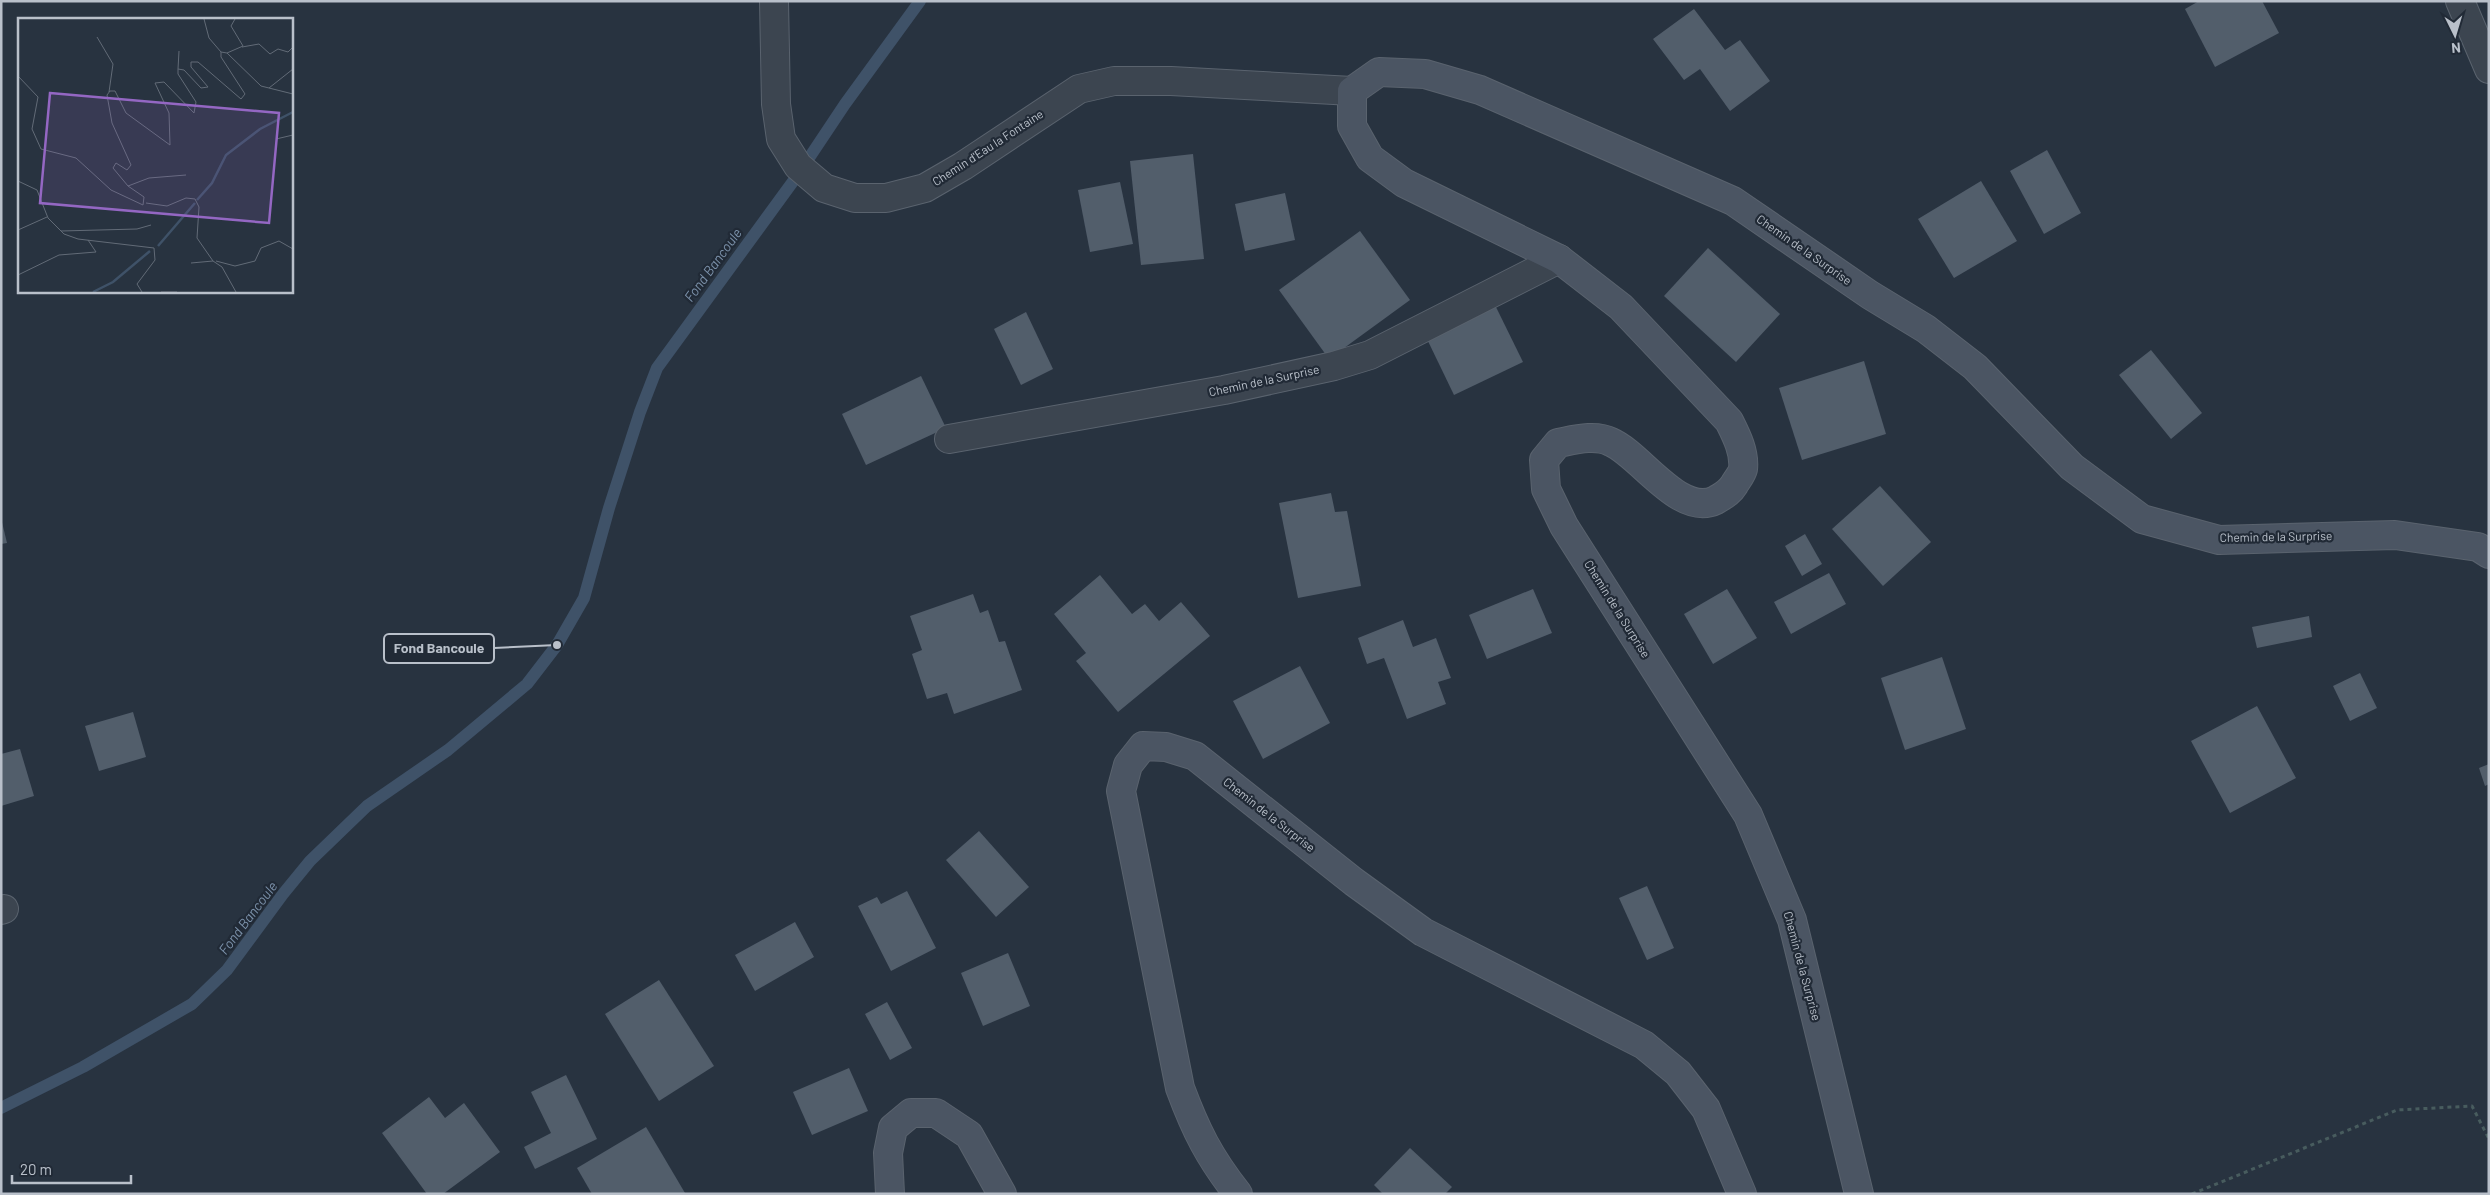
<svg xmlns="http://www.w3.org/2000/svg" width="2490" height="1195" font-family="Barlow,sans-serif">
  <rect width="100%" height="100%" fill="#283340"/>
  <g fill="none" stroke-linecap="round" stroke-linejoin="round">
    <polyline stroke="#3f5268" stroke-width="12" points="1,1108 83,1067 192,1004 227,970 283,894 310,861 367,806 448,750 527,684 557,645 584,598 609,508 640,412 657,368 797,176 845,104 920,1"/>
  </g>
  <g fill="#525e6b">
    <polygon points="2199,1 2262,1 2279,33 2215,67 2185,9"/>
    <polygon points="1694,9 1725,50 1740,40 1770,81 1730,111 1700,69 1684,80 1653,39"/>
    <polygon points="2047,150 2081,213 2044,234 2010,171"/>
    <polygon points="1193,154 1204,259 1141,265 1130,161"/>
    <polygon points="1981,181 2017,241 1954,278 1918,219"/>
    <polygon points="1120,182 1133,244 1090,252 1078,190"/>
    <polygon points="1285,193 1295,240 1245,251 1235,204"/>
    <polygon points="1360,231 1410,300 1329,359 1279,290"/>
    <polygon points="1708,248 1780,314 1736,362 1664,296"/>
    <polygon points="1494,303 1523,362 1454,395 1426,337"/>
    <polygon points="1026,312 1053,369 1021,385 994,329"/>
    <polygon points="2151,350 2202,413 2171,439 2119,375"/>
    <polygon points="1864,361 1886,434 1802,460 1779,388"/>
    <polygon points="921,376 946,428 866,465 842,414"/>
    <polygon points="1880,486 1931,542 1883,586 1832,529"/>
    <polygon points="1331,493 1335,512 1347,511 1361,586 1298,598 1279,503"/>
    <polygon points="1,518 7,543 1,544"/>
    <polygon points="1805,534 1822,564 1802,576 1785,546"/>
    <polygon points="1829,573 1846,604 1791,634 1774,602"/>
    <polygon points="1100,575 1132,614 1145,604 1159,621 1181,602 1210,636 1118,712 1076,661 1086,653 1054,614"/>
    <polygon points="1533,589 1552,633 1487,659 1469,615"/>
    <polygon points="1727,589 1757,638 1713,664 1684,614"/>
    <polygon points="973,594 980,613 988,610 999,642 1005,641 1022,690 954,714 947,693 927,699 912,654 922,650 910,616"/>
    <polygon points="2309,616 2312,637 2257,648 2252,627"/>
    <polygon points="1403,620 1413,647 1436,638 1451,678 1438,682 1446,704 1407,719 1384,658 1367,664 1358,638"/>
    <polygon points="1942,657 1966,729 1905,750 1881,678"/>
    <polygon points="1300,666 1330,723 1263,759 1233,701"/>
    <polygon points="2360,673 2377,708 2350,721 2333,686"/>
    <polygon points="2257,706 2296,778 2230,813 2191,741"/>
    <polygon points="133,712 146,757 99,771 85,726"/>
    <polygon points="20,749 34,796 1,806 1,754"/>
    <polygon points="2489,764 2489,784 2485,786 2479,768"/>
    <polygon points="979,831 1029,887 996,917 946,860"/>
    <polygon points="1647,886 1674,948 1647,960 1619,898"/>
    <polygon points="907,891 936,948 891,971 858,906 877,897 881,904"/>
    <polygon points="795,922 814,957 755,991 735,955"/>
    <polygon points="1008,953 1030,1006 983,1026 961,973"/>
    <polygon points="659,980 714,1066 659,1101 605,1014"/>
    <polygon points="887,1002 912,1048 890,1060 865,1014"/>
    <polygon points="849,1068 868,1111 812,1135 793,1092"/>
    <polygon points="566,1075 597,1139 535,1169 524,1147 551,1133 531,1092"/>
    <polygon points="429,1097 445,1118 464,1103 500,1152 443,1194 427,1194 382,1133"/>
    <polygon points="646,1127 685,1193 592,1194 577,1168"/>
    <polygon points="1410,1148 1452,1187 1445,1194 1383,1194 1374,1185"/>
  </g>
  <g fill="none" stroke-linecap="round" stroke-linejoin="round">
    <g stroke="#5a636e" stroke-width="30">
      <g id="street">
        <polyline points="774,1 776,104 781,139 798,166 824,188 855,198 886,198 925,188 963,166 1079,89 1114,81 1171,81 1352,91"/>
        <polyline points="2460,1 2489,69"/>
        <polyline points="949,439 1224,390 1334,366 1370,355 1559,259"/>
        <polyline points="1,910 4,909"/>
      </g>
    </g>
    <g stroke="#5a636e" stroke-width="30">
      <g id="secondary">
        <polyline points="890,1194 888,1153 893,1128 911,1113 936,1113 969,1135 1002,1194"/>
        <path d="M1238 1194C1209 1157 1196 1131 1180 1088L1121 791 1128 765 1143 746 1166 747 1195 756 1354 882 1423 932 1644 1045 1678 1073 1706 1109 1742 1194"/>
        <path d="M1859 1194 1792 920 1748 815 1564 526 1546 489 1544 460 1558 443C1574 440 1595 434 1611 442 1641 455 1680 518 1716 500 1724 495 1729 493 1734 485 1736 481 1742 474 1743 469 1745 452 1736 435 1729 421L1621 307 1559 259 1404 183 1370 158 1352 126V91L1379 72 1425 74 1480 90 1733 201 1870 295 1926 329 1975 367 2072 467 2142 519 2219 540 2395 535 2478 547 2489 554"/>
      </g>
    </g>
    <polyline stroke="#485c5e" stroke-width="3" stroke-dasharray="4 4" stroke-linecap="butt" points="2192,1194 2397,1110 2472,1106 2489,1139"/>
    <use href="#street" stroke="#3c4550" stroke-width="28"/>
    <use href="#secondary" stroke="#4b5563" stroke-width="28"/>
  </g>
  <g text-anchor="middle" stroke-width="4.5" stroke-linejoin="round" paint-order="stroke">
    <g font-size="12" fill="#b9c0ca" stroke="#212a36">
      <text transform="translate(988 148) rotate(-33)" y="4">Chemin d'Eau la Fontaine</text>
      <text transform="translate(1804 250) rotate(35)" y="4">Chemin de la Surprise</text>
      <text transform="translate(1264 381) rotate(-12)" y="4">Chemin de la Surprise</text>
      <text transform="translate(2276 537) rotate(-1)" y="4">Chemin de la Surprise</text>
      <text transform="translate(1617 609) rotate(58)" y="4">Chemin de la Surprise</text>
      <text transform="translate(1269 815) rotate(38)" y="4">Chemin de la Surprise</text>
      <text transform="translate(1802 966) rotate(75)" y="4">Chemin de la Surprise</text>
    </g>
    <g font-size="14" font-style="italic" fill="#7c92ab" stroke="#212a36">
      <text transform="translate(713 265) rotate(-54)" y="5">Fond Bancoule</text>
      <text transform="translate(248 918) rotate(-53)" y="5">Fond Bancoule</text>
    </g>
  </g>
  <g transform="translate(18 18)">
    <rect width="275" height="275" fill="#283340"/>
    <path fill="none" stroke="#3f5268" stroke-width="2.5" d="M179 182 194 165 208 137 242 111 275 94M140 228 177 185M75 274 95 264 132 233"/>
    <path fill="none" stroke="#626b77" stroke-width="1" d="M186 1 191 20 203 34M79 19 95 46 91 74M224 29 241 26 252 36 260 31 270 34 274 30M209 35 225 28 213 8 217 1M160 51 161 33M0 58 20 79 14 111 23 131 58 140 93 172 125 187 126 179 110 168 95 150 98 145 109 152 113 147 94 105 89 77 92 73H97L108 95 152 127 151 95 137 65 146 64 176 95 178 84 160 56V51L166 52 183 70 190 69 173 49V44H180L223 81 227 76 203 39V34L209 35 243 68 275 76M251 70 275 51M258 121 275 117M0 163 19 172 30 200 46 216 60 221 136 230 137 242 119 266 124 274M110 168 131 160 168 157M128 185 149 188 168 180 177 181 181 189 179 220 195 243 204 249 218 274M0 212 29 199M43 213 119 211 133 207M198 243 217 248 237 243 243 230 261 223 275 231M173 245 195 243M0 257 41 237 78 234 70 222M143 274H159"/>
    <path fill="#9467c3" fill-opacity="0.15" stroke="#9467c3" stroke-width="2.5" d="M32 75 261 95 251 205 22 185Z"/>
    <rect width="275" height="275" fill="none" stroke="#b9c0ca" stroke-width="2.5"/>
  </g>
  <path fill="none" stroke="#b9c0ca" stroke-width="2" d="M557 645L494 648"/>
  <circle fill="#b9c0ca" stroke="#212a36" stroke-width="2" cx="557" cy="645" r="5"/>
  <rect fill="#212a36" stroke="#b9c0ca" stroke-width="2" x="384" y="634" width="110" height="29" rx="5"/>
  <g font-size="14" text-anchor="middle" font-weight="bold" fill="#b9c0ca">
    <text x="439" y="653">Fond Bancoule</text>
  </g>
  <rect width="2490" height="1195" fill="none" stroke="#b9c0ca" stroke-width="5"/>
  <g transform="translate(2455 35) rotate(175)" stroke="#212a36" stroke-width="4" paint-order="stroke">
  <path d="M0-4L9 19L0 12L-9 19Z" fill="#b9c0ca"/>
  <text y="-8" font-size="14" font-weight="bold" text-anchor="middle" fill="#b9c0ca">N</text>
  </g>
  <path d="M12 1175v8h119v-8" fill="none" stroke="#b9c0ca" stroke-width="2.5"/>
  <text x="20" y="1175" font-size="15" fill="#b9c0ca" stroke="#212a36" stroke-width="4" paint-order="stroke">20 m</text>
</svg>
